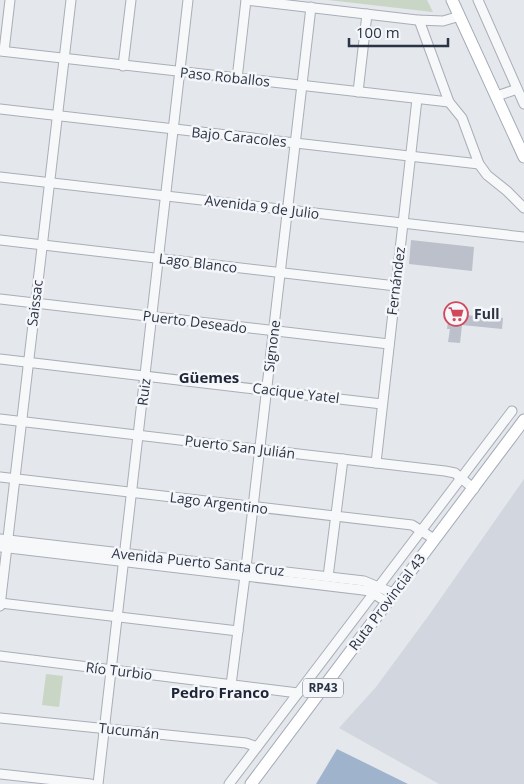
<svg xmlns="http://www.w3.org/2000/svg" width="524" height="784" font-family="'Open Sans',sans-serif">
  <rect width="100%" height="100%" fill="#e4e7ec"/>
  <polygon fill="#d2d6de" points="524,479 524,784 439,784 339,728 376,687 429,615"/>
  <g fill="#c9d6c5">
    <polygon points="328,0 427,0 433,12"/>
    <polygon points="46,674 63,676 59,707 42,705"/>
  </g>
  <polygon fill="#9fb4cc" points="337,749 408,784 316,784"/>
  <g fill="#bbc0ca">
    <polygon points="411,240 474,247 472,271 409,264"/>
    <polygon points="450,303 465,304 464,315 503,318 502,329 462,325 460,343 448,342 450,329 447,329"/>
  </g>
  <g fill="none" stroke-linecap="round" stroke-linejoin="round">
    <g stroke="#a9aeb7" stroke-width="11">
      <g id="minor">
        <polyline points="246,0 417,20 443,21 460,16"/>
        <polyline points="478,0 524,104"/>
        <polyline points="419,20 449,102 462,118 479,164 487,175 507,191 524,208"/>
        <polyline points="0,51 449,102"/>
        <polyline points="4,51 10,0"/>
        <polyline points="123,66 131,0"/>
        <polyline points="237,79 246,0"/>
        <polyline points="358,92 367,14"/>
        <polyline points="497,96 517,89"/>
        <polyline points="0,109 479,164"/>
        <polyline points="0,177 524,237"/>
        <polyline points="0,240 396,286"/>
        <polyline points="0,299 389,344"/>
        <polyline points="0,359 382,404"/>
        <polyline points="0,419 445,471 455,473 474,489"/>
        <polyline points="376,463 417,99"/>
        <polyline points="0,477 412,525 434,539"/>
        <polyline points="0,539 364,581 393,593"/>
        <polyline points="0,547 363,590 369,591 387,602"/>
        <polyline points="328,577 343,459"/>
        <polyline points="0,603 238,631"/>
        <polyline points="0,606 71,0"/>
        <polyline points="0,656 298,693"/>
        <polyline points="231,685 245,576 311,7"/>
        <polyline points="0,718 246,743 257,747"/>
        <polyline points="0,774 91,784"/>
        <polyline points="98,784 188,0"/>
        <polyline points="229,784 512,411"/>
      </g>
    </g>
    <g stroke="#a3abb8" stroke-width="13">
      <g id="major">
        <polyline points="452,0 524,157"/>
        <polyline points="251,784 524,420"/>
      </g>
    </g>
    <use href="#minor" stroke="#f7f8fa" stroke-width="9"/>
    <use href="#major" stroke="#fff" stroke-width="11"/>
  </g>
  <defs>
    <g id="supermarket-ring" transform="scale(1.25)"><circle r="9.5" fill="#f4f6f9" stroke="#d1495b" stroke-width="1.5"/><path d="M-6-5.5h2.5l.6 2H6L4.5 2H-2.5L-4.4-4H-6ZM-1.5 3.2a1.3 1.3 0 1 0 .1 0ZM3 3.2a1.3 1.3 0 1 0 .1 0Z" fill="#d1495b"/></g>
  </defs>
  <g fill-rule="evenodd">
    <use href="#supermarket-ring" x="456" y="314"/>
  </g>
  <g text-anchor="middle" stroke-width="5" stroke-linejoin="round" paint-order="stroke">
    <rect fill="#f4f6f9" stroke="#676e7b" stroke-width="1" x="303" y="678.5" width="40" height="19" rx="4"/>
    <g font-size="12" font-weight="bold" fill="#2b3445">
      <text x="323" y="692">RP43</text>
    </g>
    <g font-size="14" fill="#2b3445" stroke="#f4f6f9">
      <text transform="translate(225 77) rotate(6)" y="5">Paso Roballos</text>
      <text transform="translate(239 137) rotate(6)" y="5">Bajo Caracoles</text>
      <text transform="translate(262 207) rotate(7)" y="5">Avenida 9 de Julio</text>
      <text transform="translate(198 263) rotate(7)" y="5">Lago Blanco</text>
      <text transform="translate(396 281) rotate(-83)" y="5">Fernández</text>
      <text transform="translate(35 303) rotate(-83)" y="5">Saissac</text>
      <text transform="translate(195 322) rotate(7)" y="5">Puerto Deseado</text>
      <text transform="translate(272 346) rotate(-83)" y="5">Signone</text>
      <text transform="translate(144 392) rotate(-83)" y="5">Ruiz</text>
      <text transform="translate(296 393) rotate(7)" y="5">Cacique Yatel</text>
      <text transform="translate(240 447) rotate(7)" y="5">Puerto San Julián</text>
      <text transform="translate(219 503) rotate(7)" y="5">Lago Argentino</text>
      <text transform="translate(198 562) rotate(6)" y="5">Avenida Puerto Santa Cruz</text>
      <text transform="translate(387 602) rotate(-53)" y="5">Ruta Provincial 43</text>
      <text transform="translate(119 671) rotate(7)" y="5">Río Turbio</text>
      <text transform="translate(129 731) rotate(6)" y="5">Tucumán</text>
    </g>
    <g font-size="14" font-weight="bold" fill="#2b3445" stroke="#f4f6f9" text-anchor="start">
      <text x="474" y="319">Full</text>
    </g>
    <g font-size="15" font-weight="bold" fill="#1d2536" stroke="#f4f6f9">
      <text x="209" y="383">Güemes</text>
      <text x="220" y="698">Pedro Franco</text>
    </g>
  </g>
  <path d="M349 38v8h99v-8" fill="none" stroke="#2b3445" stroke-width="2.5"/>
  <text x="356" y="38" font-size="15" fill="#2b3445" stroke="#f4f6f9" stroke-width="4" paint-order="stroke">100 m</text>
</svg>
